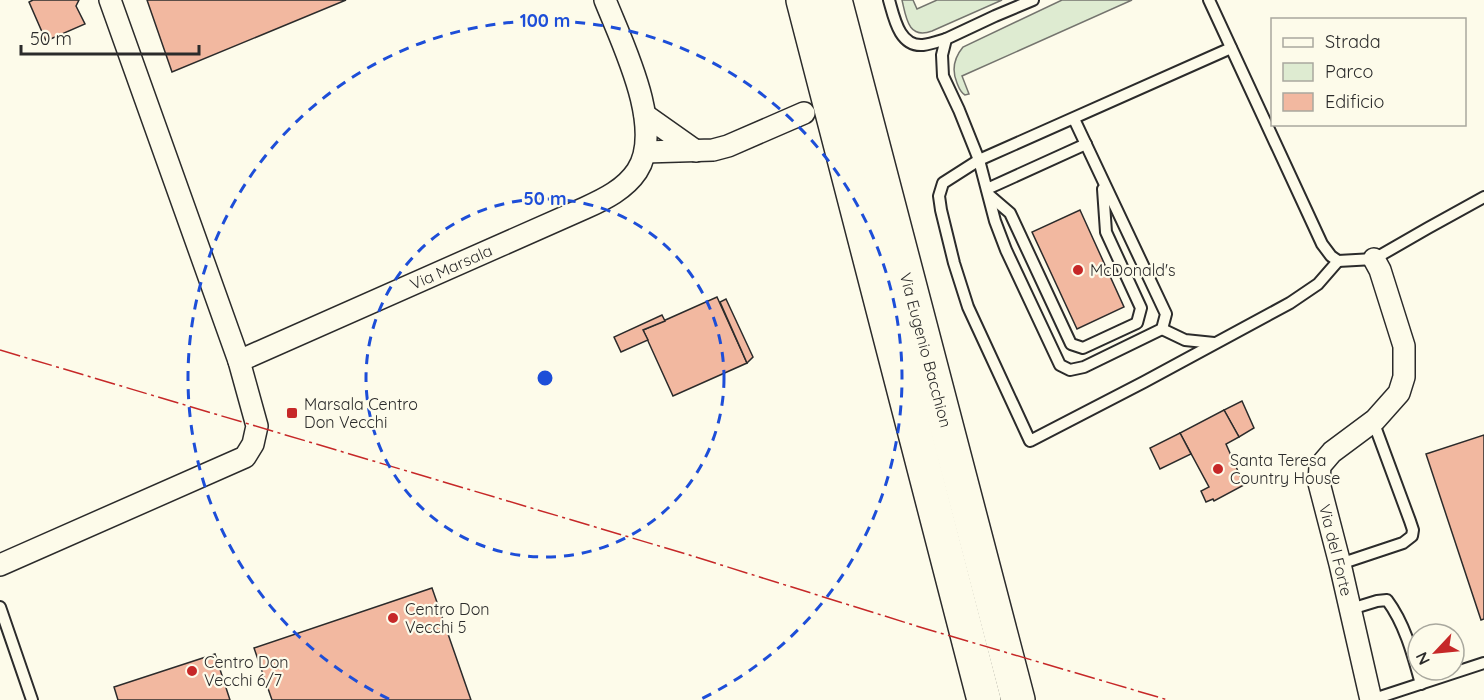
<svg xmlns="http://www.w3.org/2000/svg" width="1484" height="700" font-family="Quicksand,sans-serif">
  <rect width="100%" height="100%" fill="#fdfbea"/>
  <g fill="#deebd1" stroke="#74746e" stroke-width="1.5">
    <path d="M902 0H913L917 9 937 0H1002L932 31C908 40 906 17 902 0Z"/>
    <path d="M1062 0H1132L962 76 969 94 965 95C960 92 959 88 957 83 951 69 954 58 963 47Z"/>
  </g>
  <g fill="#f2b8a0" stroke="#2b2b2b" stroke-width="1.5">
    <polygon points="33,0 79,0 76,6 85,24 46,41 29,2"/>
    <polygon points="147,0 346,0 172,72"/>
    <polygon points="1080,210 1124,307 1077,329 1032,232"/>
    <polygon points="717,297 747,363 673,396 643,330"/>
    <polygon points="726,299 753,357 747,363 720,302"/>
    <polygon points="662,315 665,321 643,330 648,340 621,352 614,337"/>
    <polygon points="1242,401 1254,428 1239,437 1224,410"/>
    <polygon points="1224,410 1239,437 1226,444 1244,485 1214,501 1213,499 1206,502 1201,491 1209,487 1180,433"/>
    <polygon points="1180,433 1191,454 1160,469 1150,448"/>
    <polygon points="1484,435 1484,619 1481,620 1426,454"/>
    <polygon points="432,588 471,700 272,700 254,648"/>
    <polygon points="215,654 230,700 118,700 114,687"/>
  </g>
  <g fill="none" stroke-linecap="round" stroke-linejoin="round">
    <g stroke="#2b2b2b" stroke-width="14">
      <g id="service">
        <path d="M889 0C894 17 899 47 923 45 931 44 939 41 946 39"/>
        <polyline points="1033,0 995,16 946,39 942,55 943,76 959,110 979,160 995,221 1006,250 1060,365 1070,370 1084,367 1162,329 1166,314 1074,119"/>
        <polyline points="1209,0 1322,244 1331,256 1338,261 1374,259 1428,228 1484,197"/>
        <polyline points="1231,48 979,160 943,183 939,196 941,210 954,263 968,307 1030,441 1144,382 1290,303 1318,284 1338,261"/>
        <polyline points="987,189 1086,144"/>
        <polyline points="989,195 1010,213 1071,344 1083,348 1137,323 1141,308 1106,232 1103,189"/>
        <polyline points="1162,329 1185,340 1214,343"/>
        <polyline points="1340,564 1403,543 1412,536 1413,530 1410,521 1373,421"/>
        <polyline points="0,607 32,700"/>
        <path d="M1351 609 1377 601 1387 600C1405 624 1413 655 1421 684"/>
        <polyline points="1371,700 1484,663"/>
      </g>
    </g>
    <g stroke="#2b2b2b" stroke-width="24">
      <g id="minor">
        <polyline points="645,115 696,151"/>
        <polyline points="645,152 713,150 728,146 804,113"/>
        <path d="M239 361 585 208C605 199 625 189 637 171 665 128 622 43 605 0"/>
        <polyline points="0,565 245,457 253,444 257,426 239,361 110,0"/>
        <polyline points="1371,700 1340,564 1319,483 1320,466 1332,452 1375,420 1399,393 1404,377 1404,346 1380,270 1374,259"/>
      </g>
    </g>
    <g stroke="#2b2b2b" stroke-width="36">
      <g id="primary">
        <polyline points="803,0 984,700"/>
        <polyline points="835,0 1018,700"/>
      </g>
    </g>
    <use href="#service" stroke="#fdfbea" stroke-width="10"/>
    <use href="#minor" stroke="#fdfbea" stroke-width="21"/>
    <use href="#primary" stroke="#fdfbea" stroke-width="33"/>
    <polyline stroke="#c62828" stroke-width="1.5" stroke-dasharray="21 4.5 3 4.5" stroke-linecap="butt" points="0,350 686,554 923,628 1168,700"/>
  </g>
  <g fill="none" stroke="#1d4ed8" stroke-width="3" stroke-dasharray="10 8">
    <circle cx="545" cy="378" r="179"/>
    <path d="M389 699A357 357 0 1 1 701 699"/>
  </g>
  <g fill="#c62828" stroke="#fdfbea" stroke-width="2">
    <circle cx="1078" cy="270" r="6"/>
    <rect x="286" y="407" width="12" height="12" rx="3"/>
    <circle cx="1218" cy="469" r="6"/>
    <circle cx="393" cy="618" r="6"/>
    <circle cx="192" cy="671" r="6"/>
  </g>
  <g text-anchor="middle" stroke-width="4.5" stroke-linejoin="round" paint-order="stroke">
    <g font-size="16" fill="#2b2b2b" stroke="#fdfbea">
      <text transform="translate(451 267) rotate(-24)" y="6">Via Marsala</text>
      <text transform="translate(926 350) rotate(75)" y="6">Via Eugenio Bacchion</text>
      <text transform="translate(1336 550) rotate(76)" y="6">Via del Forte</text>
    </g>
    <g font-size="16" fill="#2b2b2b" stroke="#fdfbea" text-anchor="start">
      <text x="1090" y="276">McDonald's</text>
      <text x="304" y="410">Marsala Centro<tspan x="304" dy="18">Don Vecchi</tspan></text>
      <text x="1230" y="466">Santa Teresa<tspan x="1230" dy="18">Country House</tspan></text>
      <text x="405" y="615">Centro Don<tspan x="405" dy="18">Vecchi 5</tspan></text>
      <text x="204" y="668">Centro Don<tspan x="204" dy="18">Vecchi 6/7</tspan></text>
    </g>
  </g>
  <circle cx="545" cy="378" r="9" fill="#1d4ed8" stroke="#fdfbea" stroke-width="3"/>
  <g font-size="18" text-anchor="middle" font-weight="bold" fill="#1d4ed8" stroke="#fdfbea" stroke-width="4.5" stroke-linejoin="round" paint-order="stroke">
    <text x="545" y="27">100 m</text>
    <text x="545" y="205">50 m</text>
  </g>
  <rect x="1271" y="18" width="195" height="108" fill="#fdfbea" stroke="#a9a89e" stroke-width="1.5"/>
  <rect x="1283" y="38" width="30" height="9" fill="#fdfbea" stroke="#a9a89e" stroke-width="1.5"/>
  <text x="1325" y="48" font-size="18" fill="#2b2b2b">Strada</text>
  <rect x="1283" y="63" width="30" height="18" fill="#deebd1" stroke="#a9a89e" stroke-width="1.5"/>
  <text x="1325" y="78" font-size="18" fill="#2b2b2b">Parco</text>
  <rect x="1283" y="93" width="30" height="18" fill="#f2b8a0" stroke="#a9a89e" stroke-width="1.5"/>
  <text x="1325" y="108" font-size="18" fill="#2b2b2b">Edificio</text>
  <g transform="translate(1436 652) rotate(244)"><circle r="28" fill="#fdfbea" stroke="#a9a89e" stroke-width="1.5"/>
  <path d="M0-4.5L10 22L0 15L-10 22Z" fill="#c62828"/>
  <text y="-9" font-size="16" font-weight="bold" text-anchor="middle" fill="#2b2b2b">N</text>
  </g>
  <path d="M21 45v9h178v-9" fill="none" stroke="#2b2b2b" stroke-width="3"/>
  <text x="30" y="45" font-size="18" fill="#2b2b2b" stroke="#fdfbea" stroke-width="4.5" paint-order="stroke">50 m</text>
</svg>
